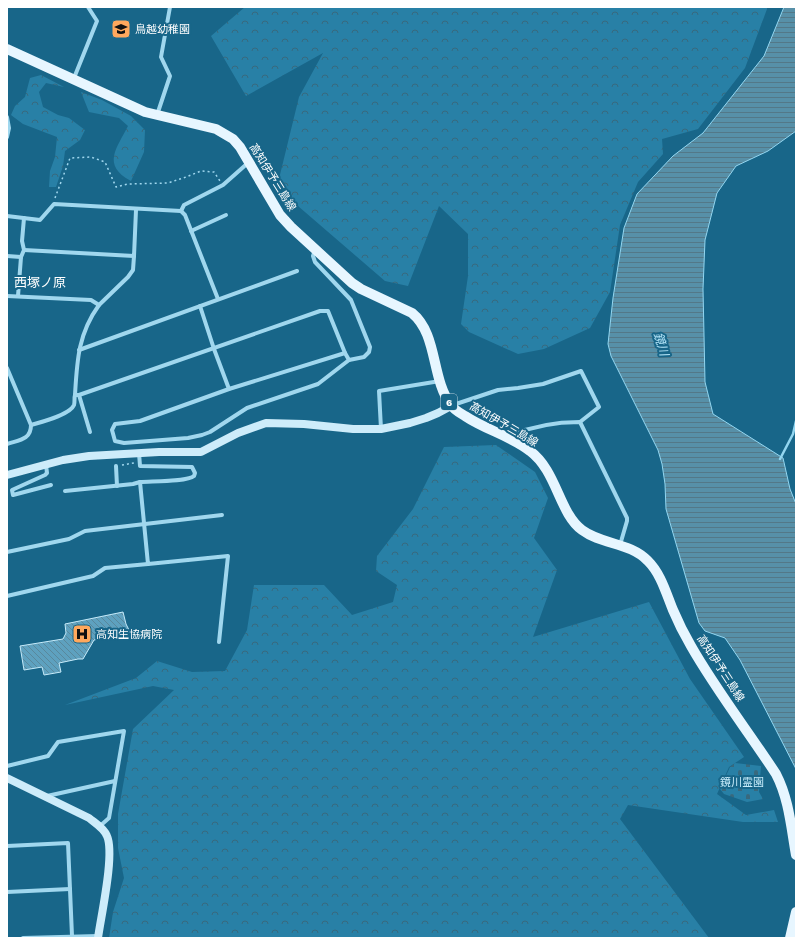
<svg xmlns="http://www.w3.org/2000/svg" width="803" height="945" font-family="'Work Sans','Noto Sans JP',sans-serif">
  <defs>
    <pattern id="forest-crowns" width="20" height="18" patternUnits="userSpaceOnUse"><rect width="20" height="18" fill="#2880a6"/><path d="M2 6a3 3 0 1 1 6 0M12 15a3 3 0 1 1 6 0" fill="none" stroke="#38697e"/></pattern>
    <pattern id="cemetery-stones" width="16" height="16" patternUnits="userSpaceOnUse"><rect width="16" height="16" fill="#2880a6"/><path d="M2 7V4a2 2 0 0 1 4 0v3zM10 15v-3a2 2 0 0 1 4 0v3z" fill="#38697e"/></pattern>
    <pattern id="water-rules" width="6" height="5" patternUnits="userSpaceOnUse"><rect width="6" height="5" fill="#5790a8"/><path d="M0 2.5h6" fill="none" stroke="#537888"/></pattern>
    <pattern id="building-back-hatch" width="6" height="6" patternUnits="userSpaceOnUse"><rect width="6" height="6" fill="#5ea1bf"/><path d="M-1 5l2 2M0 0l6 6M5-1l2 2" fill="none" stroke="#59889c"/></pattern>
  </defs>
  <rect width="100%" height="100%" fill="#186689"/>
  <g fill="url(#forest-crowns)">
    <polygon points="245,7 767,7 767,9 745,68 698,129 662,139 663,154 638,182 620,225 610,292 590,328 544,349 518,354 469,332 461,324 468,276 468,234 439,206 408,286 385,281 298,206 278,183 299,97 323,53 246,96 211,36"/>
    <polygon points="41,75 64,87 46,83 39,92 43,107 58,115 69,118 85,130 80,140 65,151 63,166 56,187 49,187 50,171 55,157 57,137 23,124 11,115 15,106 25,97 30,78"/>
    <path d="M81 92 102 100 131 116 145 130 144 152 131 181C101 165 117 148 128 126L119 118 89 112Z"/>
    <polygon points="496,445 535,472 548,498 534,538 557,570 533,637 649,602 690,679 744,757 729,767 717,794 746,815 774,810 778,822 743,822 628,805 620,819 709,938 109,938 113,912 124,878 118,848 118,814 133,729 174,690 153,686 65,705 136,678 157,661 192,672 225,671 247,630 254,585 324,585 352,615 393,602 397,585 376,571 377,556 413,509 444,447"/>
  </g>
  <polygon fill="url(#cemetery-stones)" points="735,763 761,766 759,792 763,799 747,802 724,794 720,789 730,767"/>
  <polygon fill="url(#water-rules)" stroke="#93d6f0" points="784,7 796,7 796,131 768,151 736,166 717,193 705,240 703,289 705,382 713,414 783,458 790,489 796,504 796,769 740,660 725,638 705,631 699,623 666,509 665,484 662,464 658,450 611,356 608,344 613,298 624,228 637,194 673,156 703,133 764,56"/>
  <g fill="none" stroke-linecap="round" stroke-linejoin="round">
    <polyline stroke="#93d6f0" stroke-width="2.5" points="780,459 793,434 796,421"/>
  </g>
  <polygon fill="url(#building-back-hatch)" stroke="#c6ebfa" points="123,612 126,624 129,630 128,633 94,640 83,659 78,659 59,663 61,672 44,675 42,667 24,670 20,646 63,639 66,633 65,624"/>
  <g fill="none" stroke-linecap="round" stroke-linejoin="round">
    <g stroke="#a0d7ee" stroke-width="1.5" stroke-dasharray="2 3" stroke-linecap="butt">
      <polyline points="55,198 70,158 91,157 105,162 116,187 128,184 168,183 186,177 201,171 214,172 220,181"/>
      <polyline points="122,465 134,463"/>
    </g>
    <g stroke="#a0d7ee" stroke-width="4">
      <polyline points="74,78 97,21 88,7"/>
      <polyline points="157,115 170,76 161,57 170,7"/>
      <polyline points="7,117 9,128 7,137"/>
      <polyline points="181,211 184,205 223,185 249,162"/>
      <polyline points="7,216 40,220 54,204 181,211 185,215 218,299"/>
      <polyline points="191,231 226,215"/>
      <polyline points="24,250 134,256 136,210"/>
      <polyline points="315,250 313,256 315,262 351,300 370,347 369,352 364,357 349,360 318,384 247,408 210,432 202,435 188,438 124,443 115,441 112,430 115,424 140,421 229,389 345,353"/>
      <polyline points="7,256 21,257"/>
      <path d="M7 296 91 300 99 305C78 334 77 361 75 395H79L320 311H328L345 353 349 360"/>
      <polyline points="18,296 21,257 24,250 22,241 24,218"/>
      <polyline points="99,305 128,277 133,270 134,256"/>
      <polyline points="200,306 214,349 229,389"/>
      <polyline points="79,350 297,271"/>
      <path d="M7 368 31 425C31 440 19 440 7 444"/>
      <polyline points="79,395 90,432"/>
      <polyline points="453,405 498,390 518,388 543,384 581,371 599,407 580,422"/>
      <path d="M31 425C41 422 70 415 74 405 75 402 74 398 75 395"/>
      <polyline points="381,429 379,391 440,381"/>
      <path d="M508 436C530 427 556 422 580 422L627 518V521L620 545"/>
      <polyline points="46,465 47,473 45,475 12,490 13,495 51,485"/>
      <polyline points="116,466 117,486"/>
      <polyline points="140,482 148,564 228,556 219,642"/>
      <path d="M65 491 133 484 140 482C151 481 187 482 194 476L195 473 192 467 140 466 139 453"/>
      <polyline points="7,552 69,539 85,531 222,515"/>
      <polyline points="7,596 93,576 105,568 148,564"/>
      <polyline points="7,766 48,756 58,742 124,731 109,818 100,826"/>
      <polyline points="47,796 115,781"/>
      <polyline points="7,846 68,843 72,936"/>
      <polyline points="7,892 70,889"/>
      <polyline points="23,938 98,936"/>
    </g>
    <g stroke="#cdecfa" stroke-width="8">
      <polyline points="7,475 63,460 89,456 159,452 201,452 238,433 266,423 304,424 353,429 381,429 410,423 426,418 438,413 451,406"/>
      <path d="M7 778 89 818C95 823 104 828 107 836 115 854 101 916 98 938"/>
    </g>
    <g stroke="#e7f6ff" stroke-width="10">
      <path d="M7 49 145 112 216 129 233 139 240 147 280 215 291 227 352 283 361 289 412 313C438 334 431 379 451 405 454 410 460 413 465 416 486 430 511 436 530 451 557 471 559 513 582 530 602 545 630 542 648 561 661 574 666 593 673 610 678 622 684 634 691 646 716 690 748 731 776 774 789 799 791 827 796 855"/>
      <polyline points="790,938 796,912"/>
    </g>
  </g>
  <defs>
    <g id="school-square" transform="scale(1)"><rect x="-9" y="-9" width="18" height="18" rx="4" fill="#ffa85d" stroke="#186689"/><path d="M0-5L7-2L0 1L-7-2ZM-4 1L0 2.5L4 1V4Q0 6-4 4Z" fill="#111"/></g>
    <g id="hospital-square" transform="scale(1)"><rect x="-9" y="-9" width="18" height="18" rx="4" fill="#ffa85d" stroke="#186689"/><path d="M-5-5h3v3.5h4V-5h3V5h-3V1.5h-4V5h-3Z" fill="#111"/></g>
  </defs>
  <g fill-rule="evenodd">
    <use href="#school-square" x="121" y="29"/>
    <use href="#hospital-square" x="82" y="634"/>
  </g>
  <g text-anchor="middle" stroke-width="4" stroke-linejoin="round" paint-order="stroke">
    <rect fill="#186689" stroke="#bad1dc" stroke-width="1" x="441" y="394" width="16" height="16" rx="3"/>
    <g font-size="10" font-weight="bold" fill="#fff">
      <text x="449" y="406">6</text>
    </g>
    <g font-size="11" fill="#fff" stroke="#186689" text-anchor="start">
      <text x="135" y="33">鳥越幼稚園</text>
      <text x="96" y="638">高知生協病院</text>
    </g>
    <g font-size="11" fill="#fff" stroke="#186689">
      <text transform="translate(273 177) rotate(58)" y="4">高知伊予三島線</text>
      <text transform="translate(504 424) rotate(30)" y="4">高知伊予三島線</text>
      <text transform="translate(721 668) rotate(57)" y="4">高知伊予三島線</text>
    </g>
    <g font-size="11" fill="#c6ebfa" stroke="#186689">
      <text x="742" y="786">鏡川霊園</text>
    </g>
    <g font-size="12" font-style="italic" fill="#b0e2f6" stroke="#186689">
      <text transform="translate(661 344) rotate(73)" y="4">鏡川</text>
    </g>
    <g font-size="13" fill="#fff" stroke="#186689">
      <text x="40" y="287">西塚ノ原</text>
    </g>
  </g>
  <rect width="803" height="945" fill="none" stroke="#ffffff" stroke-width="16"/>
</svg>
